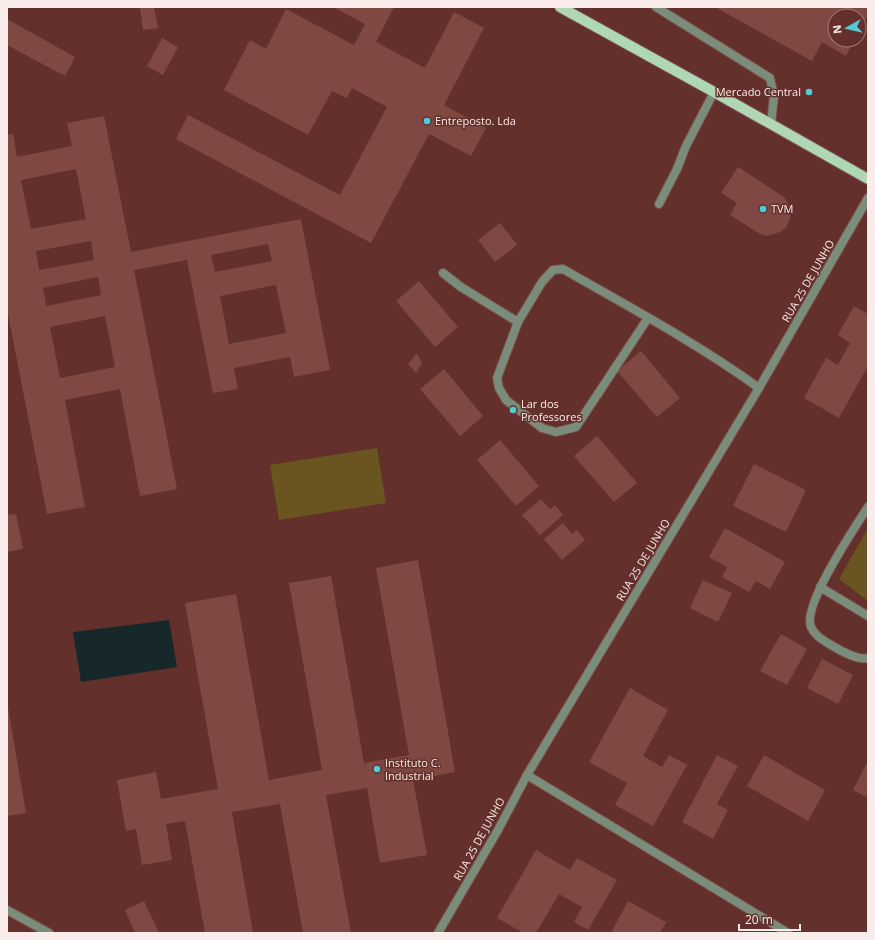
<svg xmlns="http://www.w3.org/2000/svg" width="875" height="940" font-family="'Open Sans',sans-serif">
  <rect width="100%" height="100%" fill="#64302b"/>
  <g fill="#6a5420">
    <polygon points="377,448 386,503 279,520 270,465"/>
    <polygon points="868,528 868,601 839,579"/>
  </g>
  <polygon fill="#16282a" points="169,620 177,667 81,682 73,632"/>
  <g fill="#804842" fill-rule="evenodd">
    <polygon points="140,7 154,7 158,28 143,30"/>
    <polygon points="333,7 394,7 376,42 425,68 454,12 484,28 444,105 486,128 471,156 429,134 371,243 176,139 188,115 340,195 387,107 352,88 347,98 332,91 308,135 224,90 250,40 266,49 286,9 354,45 365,24"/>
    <polygon points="715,7 868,7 868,15 859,32 859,16 835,16 835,40 854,40 846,56 822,42 812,61"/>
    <polygon points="7,19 75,57 65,76 7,45"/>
    <polygon points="162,38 178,47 163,75 147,66"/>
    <path d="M104 116 131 252 301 219 330 370 294 377 290 357 234 368 238 389 213 393 187 260 134 270 177 489 140 496 120 389 65 400 85 507 47 514 7 309V135L13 134 17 157 72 146 67 123ZM76 169 86 219 31 229 21 180ZM91 241 94 260 39 270 36 251ZM268 244 272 261 215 272 211 255ZM98 277 101 295 46 306 43 288ZM276 285 286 333 229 344 220 296ZM105 316 115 367 60 378 50 327Z"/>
    <polygon points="738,167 784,197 788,203 790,211 790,218 787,226 782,231 775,234 767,236 760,234 730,215 737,203 721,193"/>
    <polygon points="500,223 517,245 495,262 478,240"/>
    <polygon points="419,281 458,327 435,347 396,301"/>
    <polygon points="854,306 868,314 868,366 839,418 804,398 826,358 838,365 850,343 838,335"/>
    <polygon points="641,351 680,398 657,417 617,371"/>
    <polygon points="417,353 422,363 416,373 408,364"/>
    <polygon points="444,369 483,416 460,436 420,389"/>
    <polygon points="597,436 637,483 614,502 574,456"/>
    <polygon points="500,440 539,486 516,506 477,460"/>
    <polygon points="754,464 806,490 786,532 733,506"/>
    <polygon points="541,499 550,509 555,505 563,515 540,535 522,515"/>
    <polygon points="16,514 23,549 7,552 7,515"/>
    <polygon points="563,523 572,534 577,530 585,540 562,560 544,539"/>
    <polygon points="725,528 785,562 770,589 756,581 749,592 722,577 727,567 709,557"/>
    <polygon points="418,560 455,772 413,780 427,855 380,863 367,788 326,795 351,933 303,933 280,804 232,812 253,933 205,933 185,821 166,824 172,860 142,865 136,829 126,831 117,780 156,772 161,799 218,789 185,603 236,594 269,780 322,770 289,583 331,576 364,763 409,755 376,568"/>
    <polygon points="703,580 732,593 718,622 690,608"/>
    <polygon points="781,634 807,649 787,685 760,671"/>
    <polygon points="822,659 853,675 838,704 807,688"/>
    <polygon points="630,688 668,710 643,756 662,767 669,755 687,765 653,826 615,805 627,783 589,762"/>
    <polygon points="8,707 26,813 7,816 7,708"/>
    <polygon points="717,755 738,766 717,804 728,810 713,839 682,822"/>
    <polygon points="764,755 825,790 808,821 747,786"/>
    <polygon points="868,761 868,798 853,790"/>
    <polygon points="536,850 570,870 577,858 617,880 588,930 574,922 582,907 559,894 536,933 523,933 497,918"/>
    <polygon points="144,901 159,933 135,933 125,910"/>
    <polygon points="628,901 666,922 660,933 611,933"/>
  </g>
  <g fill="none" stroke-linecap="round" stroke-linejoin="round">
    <g stroke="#7c4e4a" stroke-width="10">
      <g id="service">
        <polyline points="656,7 770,78 774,96 771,124"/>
        <polyline points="659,204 677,169 686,146 714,92"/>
        <polyline points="443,273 461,287 518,322"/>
        <path d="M648 318 576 427 556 432 542 428 506 400 499 388 497 378 518 322 542 282 553 270 563 269C629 307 697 343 759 388"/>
        <path d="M868 507C855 527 802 606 811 627 815 636 823 640 831 645 839 650 859 661 868 658"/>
        <polyline points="820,587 868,616"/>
      </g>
    </g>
    <g stroke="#7c4e4a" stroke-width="10">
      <g id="minor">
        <polyline points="527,775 788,933"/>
        <polyline points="7,910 49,933"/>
      </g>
    </g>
    <g stroke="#7c4e4a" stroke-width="10">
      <polyline id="tertiary" points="438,933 498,830 527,775 759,388 868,198"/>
    </g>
    <g stroke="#7c4e4a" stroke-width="12">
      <polyline id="primary" points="560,7 714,92 868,179"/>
    </g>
    <use href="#service" stroke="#7a8d7b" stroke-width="8"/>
    <use href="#minor" stroke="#7a8d7b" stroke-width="8"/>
    <use href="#tertiary" stroke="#7a8d7b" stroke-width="8"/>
    <use href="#primary" stroke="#b0d7b3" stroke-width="10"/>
  </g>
  <g fill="#53cbda" stroke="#64302b" stroke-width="1.5">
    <circle cx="809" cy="92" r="4"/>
    <circle cx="427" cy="121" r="4"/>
    <circle cx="763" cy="209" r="4"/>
    <circle cx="513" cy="410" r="4"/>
    <circle cx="377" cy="769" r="4"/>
  </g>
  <g text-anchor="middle" stroke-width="3" stroke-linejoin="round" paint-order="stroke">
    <g font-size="11" fill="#faecea" stroke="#64302b" text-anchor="start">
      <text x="801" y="96" text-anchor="end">Mercado Central</text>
      <text x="435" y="125">Entreposto. Lda</text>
      <text x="771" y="213">TVM</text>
      <text x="521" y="408">Lar dos<tspan x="521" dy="13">Professores</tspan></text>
      <text x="385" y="767">Instituto C.<tspan x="385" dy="13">Industrial</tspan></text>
    </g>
    <g font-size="11" fill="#faecea" stroke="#64302b">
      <text transform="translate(808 281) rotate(-60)" y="4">RUA 25 DE JUNHO</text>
      <text transform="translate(643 560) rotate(-59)" y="4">RUA 25 DE JUNHO</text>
      <text transform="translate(479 839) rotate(-61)" y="4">RUA 25 DE JUNHO</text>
    </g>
  </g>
  <rect width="875" height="940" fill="none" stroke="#faecea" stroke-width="16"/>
  <g transform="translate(847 28) rotate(262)"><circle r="19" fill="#64302b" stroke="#a07b77"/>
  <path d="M0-3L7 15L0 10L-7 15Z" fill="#53cbda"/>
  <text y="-6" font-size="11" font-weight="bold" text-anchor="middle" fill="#faecea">N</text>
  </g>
  <path d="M739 924v6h61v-6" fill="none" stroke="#faecea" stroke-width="2"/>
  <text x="745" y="924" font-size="12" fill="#faecea" stroke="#64302b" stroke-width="3" paint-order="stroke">20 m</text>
</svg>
